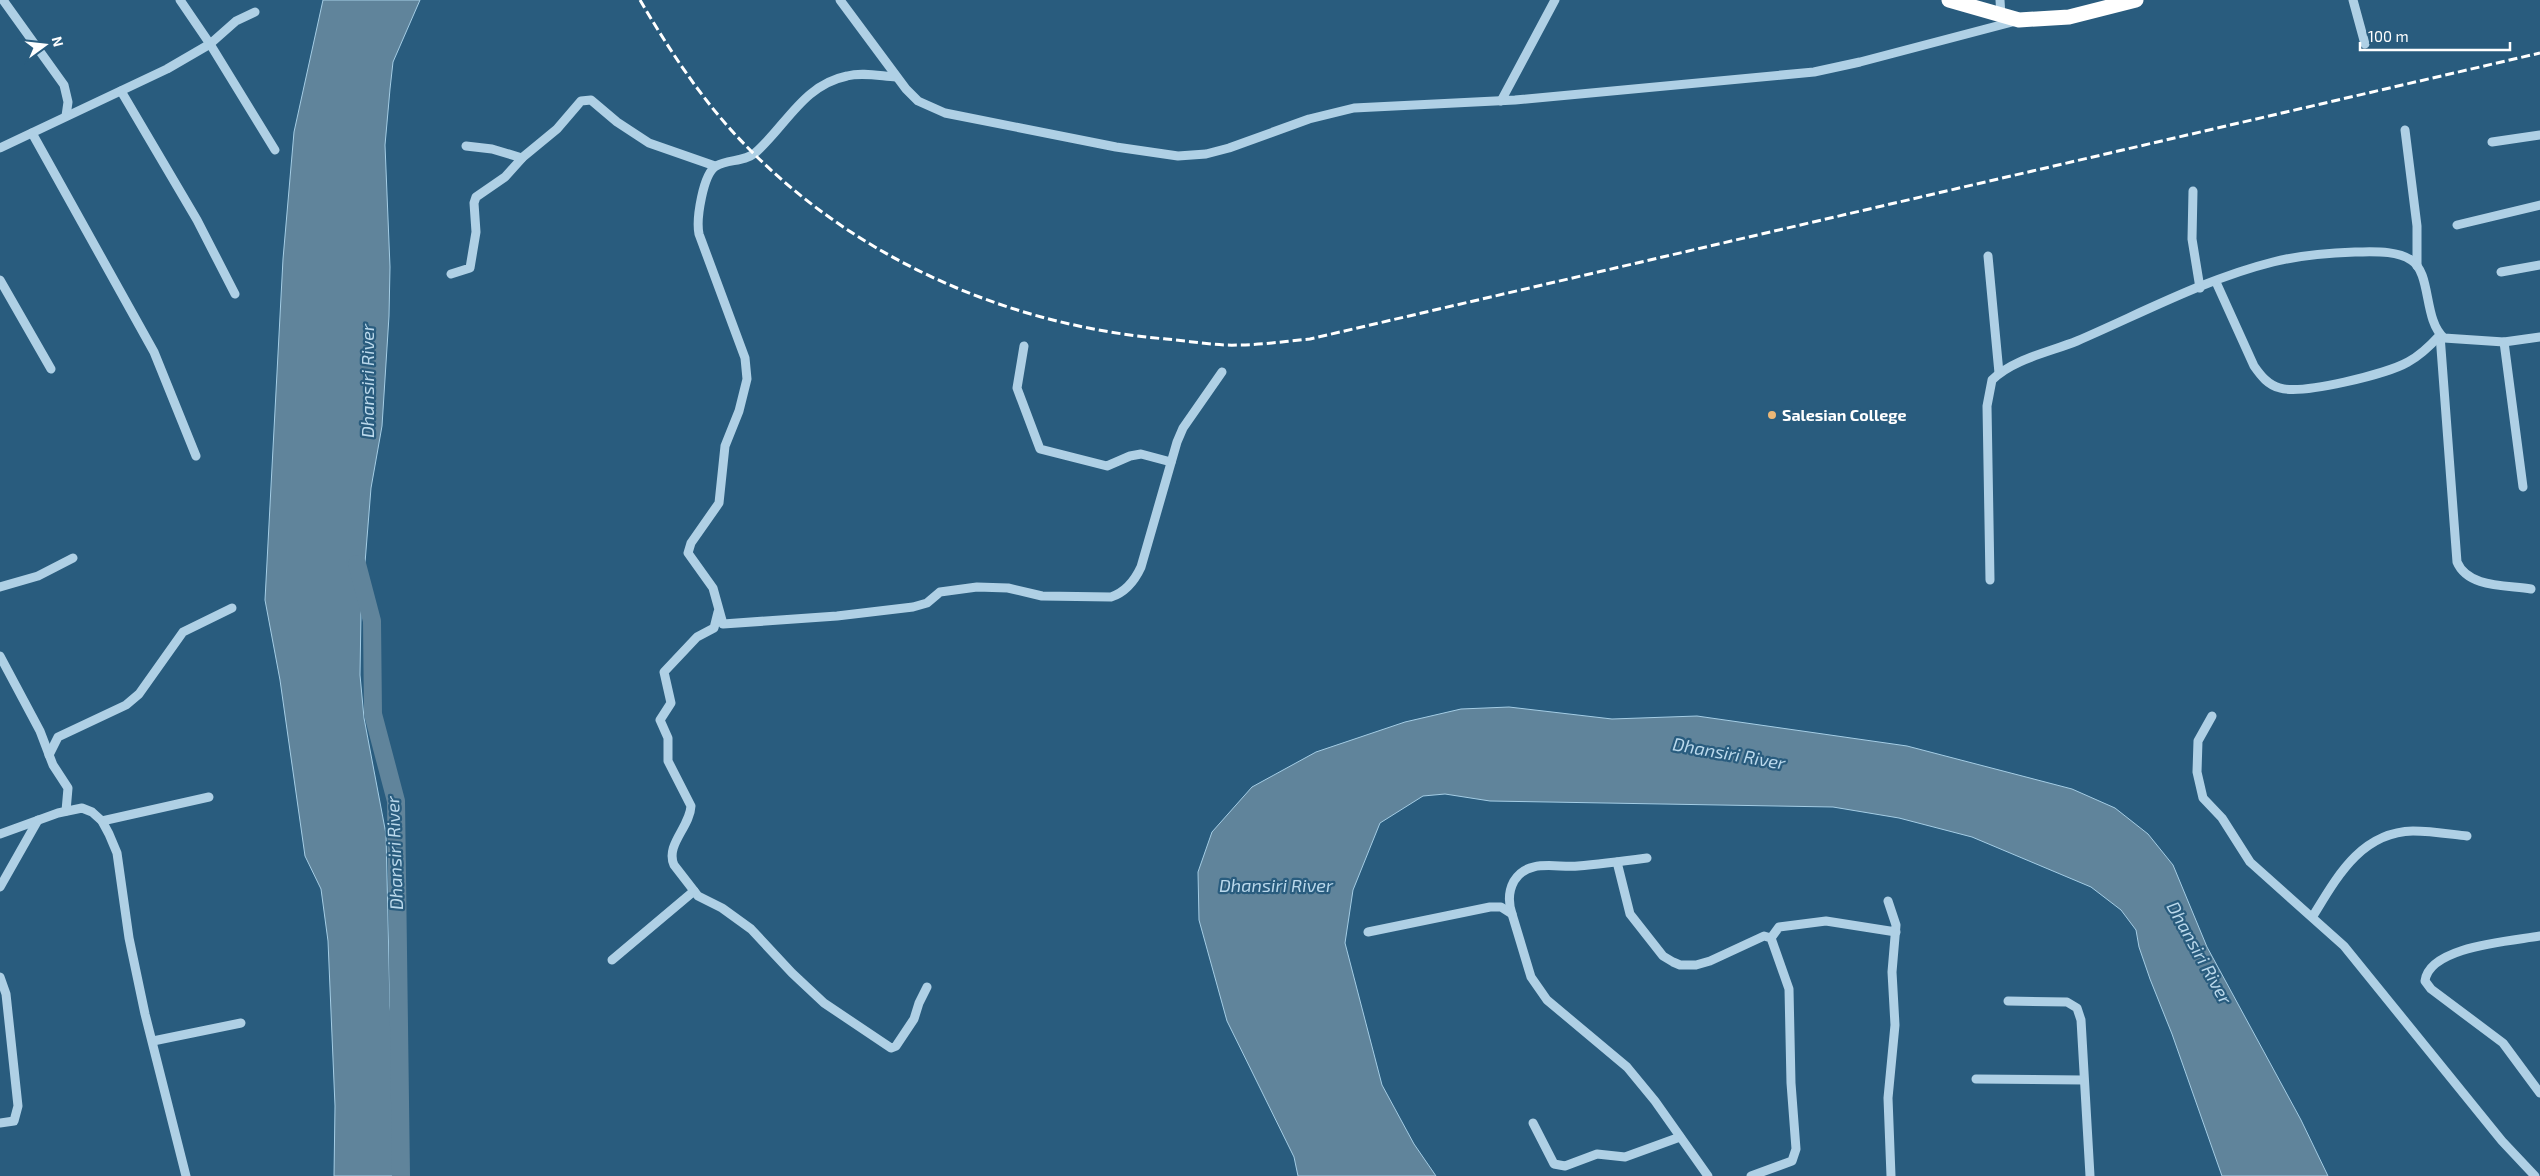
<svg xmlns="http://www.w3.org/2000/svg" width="2540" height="1176" font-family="'Exo 2',sans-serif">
  <rect width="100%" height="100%" fill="#295c7e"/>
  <g fill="#60849b" stroke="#a4cde5">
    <polygon points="323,0 420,0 393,62 390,89 385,145 390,267 389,316 382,426 371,488 361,613 360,675 364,718 386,834 390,1006 400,1107 401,1176 334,1176 335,1106 328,941 321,889 305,856 280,680 265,600 283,259 294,132"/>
    <polygon points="1509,707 1612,719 1697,716 1907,746 2072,789 2115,808 2148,834 2173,865 2207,947 2301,1120 2328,1176 2222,1176 2172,1034 2150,979 2139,947 2136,930 2121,910 2091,887 1972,837 1899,818 1833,807 1490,801 1445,794 1423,796 1380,823 1353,890 1345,943 1382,1085 1414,1144 1436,1176 1298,1176 1294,1157 1227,1021 1199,920 1198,872 1212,832 1252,787 1316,752 1405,722 1461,709"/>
  </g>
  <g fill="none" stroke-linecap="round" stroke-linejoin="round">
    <polyline stroke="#60849b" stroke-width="18" points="357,564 372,621 373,714 396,801 401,1176"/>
    <g stroke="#afd0e5" stroke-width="9">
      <polyline points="3,0 64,85 68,102 66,116"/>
      <polyline points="180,0 210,44 275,150"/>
      <polyline points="840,0 906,89 918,101 945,113 1116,147 1178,156 1206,154 1229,148 1309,119 1354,108 1515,100 1814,72 1860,62 2016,21"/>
      <polyline points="2000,0 2001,16"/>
      <polyline points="2353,0 2365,44"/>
      <path d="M896 77C880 76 862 72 847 76 803 85 786 126 755 153 744 162 728 159 716 166 703 174 696 219 699 234L745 358 747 379 739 411 725 446 719 503 691 543 688 553 713 588 723 624 837 616 913 607 927 603 940 592 977 587 1008 588 1042 596 1111 597C1126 592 1135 580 1141 567L1177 442 1183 428 1222 372"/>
      <polyline points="121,91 197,220 235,294"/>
      <polyline points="1501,101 1555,0"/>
      <polyline points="2405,130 2417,226 2417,266"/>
      <polyline points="32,133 154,352 196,456"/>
      <polyline points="2492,142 2540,135"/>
      <polyline points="466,146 492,149 522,158"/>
      <polyline points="0,148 167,69 210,44 236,21 255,12"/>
      <polyline points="2193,191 2192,239 2200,288"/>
      <polyline points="2457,225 2540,205"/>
      <polyline points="1988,256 1999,373"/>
      <polyline points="2501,272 2540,265"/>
      <polyline points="451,274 470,268 476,232 474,203 476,197 505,177 523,157 557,129 581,101 591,100 617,122 649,143 715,166"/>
      <polyline points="0,280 51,369"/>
      <path d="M2216 282 2254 366C2261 376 2268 385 2280 388 2302 395 2387 374 2408 362 2421 355 2430 346 2440 335"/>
      <path d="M2440 335 2457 562C2468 588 2506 585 2531 589"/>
      <polyline points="2504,342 2523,487"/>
      <polyline points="1024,346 1017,388 1040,449 1107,466 1130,456 1141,454 1171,462"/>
      <path d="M1990 580 1987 406 1992 380C2013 359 2050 352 2077 341 2142 313 2205 279 2273 262 2300 255 2328 253 2355 252 2373 252 2396 250 2411 260 2432 273 2423 320 2444 338L2504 342 2540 337"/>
      <polyline points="0,587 38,576 73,558"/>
      <path d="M718 612 714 628 697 637 664 672 671 703 660 720 668 738V761L691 806C690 827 665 845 674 865L698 896 722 908 751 929 792 973 824 1003 891 1048 896 1046 914 1019 919 1003 927 987"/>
      <polyline points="0,656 40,731 53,765 68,788 66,811"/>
      <polyline points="2212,716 2198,741 2197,772 2203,798 2222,818 2250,862 2344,946 2502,1141 2535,1176"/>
      <polyline points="49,755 58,737 126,705 139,694 183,632 232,608"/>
      <polyline points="102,821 209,797"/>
      <polyline points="0,834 58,813 82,808 92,812 102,821 109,834 117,853 129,938 145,1014 186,1176"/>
      <polyline points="1617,862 1630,914 1663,956 1673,962 1680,965 1696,965 1710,961 1764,936 1771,938 1789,989 1791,1083 1796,1149 1792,1161 1751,1176"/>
      <polyline points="0,887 38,820"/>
      <polyline points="1888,901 1896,925 1892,972 1895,1025 1888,1098 1891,1176"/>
      <path d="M1512 914C1508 902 1508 892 1514 881 1528 858 1556 868 1578 866 1601 864 1624 861 1647 858"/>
      <path d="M2313 916C2337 877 2361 832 2413 831 2431 831 2449 834 2467 836"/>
      <polyline points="1368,932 1490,907 1501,907 1512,914 1531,977 1547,1000 1627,1067 1655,1101 1708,1176"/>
      <path d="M2540 936C2512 941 2429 946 2425 981L2431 989 2503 1043 2540 1093"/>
      <polyline points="1771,938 1779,927 1826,921 1896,932"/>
      <polyline points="612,960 694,891"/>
      <polyline points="0,977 6,994 18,1106 14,1121 0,1123"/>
      <polyline points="2008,1001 2067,1002 2077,1008 2081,1020 2090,1176"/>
      <polyline points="153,1041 241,1023"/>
      <polyline points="1976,1079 2083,1080"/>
      <polyline points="1533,1123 1554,1164 1565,1166 1597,1154 1625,1157 1680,1137"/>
    </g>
    <polyline stroke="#fff" stroke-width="15" points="1949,0 2019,20 2069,17 2136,0"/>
    <path stroke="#fff" stroke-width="3" stroke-dasharray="9 4" stroke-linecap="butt" d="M640 0C667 46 696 91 732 131 844 254 1002 325 1166 339 1190 341 1215 346 1238 345 1262 345 1286 341 1310 339L2540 53"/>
  </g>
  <circle fill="#ecb776" stroke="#295c7e" stroke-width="2" cx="1772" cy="415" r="5"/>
  <g text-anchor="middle" stroke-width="4.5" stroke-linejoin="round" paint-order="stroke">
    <g font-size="16" font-weight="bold" fill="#fff" stroke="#295c7e" text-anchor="start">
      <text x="1782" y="421">Salesian College</text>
    </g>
    <g font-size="18" font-style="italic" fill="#bbd9ec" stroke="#295c7e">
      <text transform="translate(368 381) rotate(-90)" y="6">Dhansiri River</text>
      <text transform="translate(1729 754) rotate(10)" y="6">Dhansiri River</text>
      <text transform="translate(395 853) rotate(-92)" y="6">Dhansiri River</text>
      <text x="1276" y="892">Dhansiri River</text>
      <text transform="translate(2199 953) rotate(61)" y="6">Dhansiri River</text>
    </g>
  </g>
  <g transform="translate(45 45) rotate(75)" stroke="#295c7e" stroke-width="4" paint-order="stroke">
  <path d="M0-4L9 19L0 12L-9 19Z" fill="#ffffff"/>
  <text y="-8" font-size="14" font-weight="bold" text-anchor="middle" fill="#ffffff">N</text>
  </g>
  <path d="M2360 42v8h150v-8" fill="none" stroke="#ffffff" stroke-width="2.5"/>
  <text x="2368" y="42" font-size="15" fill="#ffffff" stroke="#295c7e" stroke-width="4" paint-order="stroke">100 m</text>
</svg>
